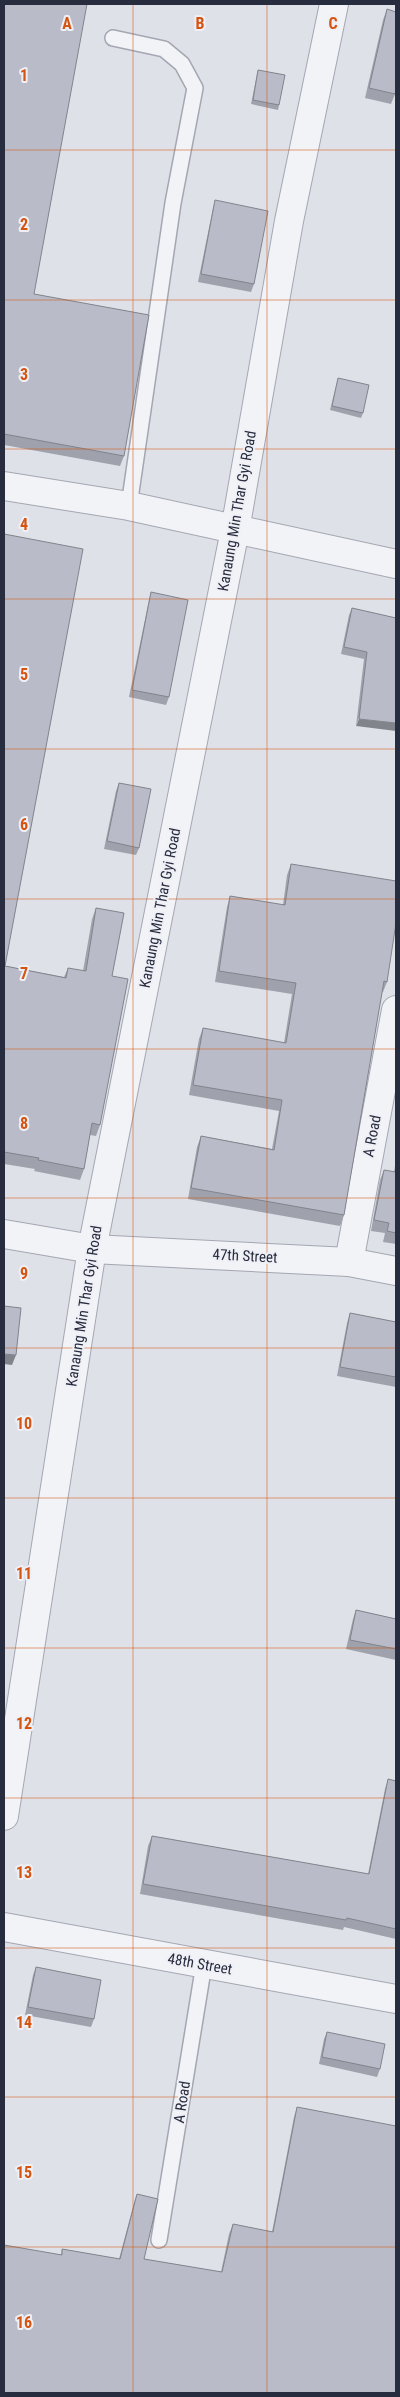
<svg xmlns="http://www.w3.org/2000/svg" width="400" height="2397" font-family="'Roboto Condensed',sans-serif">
  <rect width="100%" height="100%" fill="#dfe1e8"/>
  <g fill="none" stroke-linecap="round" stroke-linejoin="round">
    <g stroke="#a4a7b2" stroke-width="18">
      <g id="lane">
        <polyline points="113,38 164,49 182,64 195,88 173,203 129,506"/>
        <polyline points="159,2240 204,1964"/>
      </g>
    </g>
    <g stroke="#a4a7b2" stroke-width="30">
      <g id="street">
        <polyline points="4,486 129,506 396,564"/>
        <polyline points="4,1234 92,1249 349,1262 396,1271"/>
        <polyline points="349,1262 396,1010"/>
        <polyline points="4,1816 92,1249 235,530 289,221 334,4"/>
        <polyline points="4,1927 396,1999"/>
      </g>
    </g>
    <use href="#lane" stroke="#f2f3f7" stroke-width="15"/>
    <use href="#street" stroke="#f2f3f7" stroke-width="28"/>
  </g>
  <g fill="#9fa2ac">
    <polygon points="4,4 34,294 124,456 120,466 4,445"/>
    <polygon points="387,9 395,94 391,104 365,98 383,20"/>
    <polygon points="258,70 279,105 278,110 251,104 257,74"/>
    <polygon points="215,200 254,284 251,292 198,282 213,208"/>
    <polygon points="338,378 363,413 361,418 330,410"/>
    <polygon points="4,534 5,966 64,977 68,968 83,971 92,919 96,908 112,976 100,1125 96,1136 90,1135 84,1169 80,1180 34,1171 35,1169 4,1164"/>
    <polygon points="151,592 169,697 166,705 129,697 149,600"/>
    <polygon points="352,608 396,618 356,726 364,659 341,654 349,615"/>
    <polygon points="119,783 139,848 136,855 104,849 116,791"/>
    <polygon points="291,864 387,982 383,992 382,992 344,1215 340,1226 188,1199 197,1147 201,1136 272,1149 279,1111 189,1095 199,1039 203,1028 284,1043 292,994 215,982 227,907 230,896 283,905 287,875"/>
    <polygon points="396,1160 396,1244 383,1242 385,1233 371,1231 380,1180 384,1170 394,1172"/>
    <polygon points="350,1313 396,1322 396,1387 337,1376 347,1323"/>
    <polygon points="356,1610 396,1619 396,1617 396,1660 346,1649 353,1619"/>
    <polygon points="388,1779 396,1781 396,1939 344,1927 343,1930 140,1894 148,1846 152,1836 368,1874 385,1789"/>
    <polygon points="36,1967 94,2019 91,2027 25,2015 33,1975"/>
    <polygon points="327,2032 380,2069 377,2077 319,2064 324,2039"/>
    <polygon points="297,2107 396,2393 61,2255 62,2249 119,2259 134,2203 137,2194 144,2259 221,2272 229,2234 233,2224 272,2232 294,2117"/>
  </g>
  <g fill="#82848c">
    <polygon points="359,719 396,723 396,731 356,726"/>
    <polygon points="4,1354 16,1355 12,1365 4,1364"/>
  </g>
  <g fill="#b9bcc8" stroke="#82848c">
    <polygon points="4,4 87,4 34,294 149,315 124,456 4,434"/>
    <polygon points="387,9 396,12 396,90 395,94 369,88"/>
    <polygon points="258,70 285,75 279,105 253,100"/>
    <polygon points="215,200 268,211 254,284 201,274"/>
    <polygon points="338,378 369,385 363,413 332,406"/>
    <polygon points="4,534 83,549 5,966 66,978 68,968 86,971 96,908 124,913 112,976 128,979 100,1125 92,1123 84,1169 38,1160 39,1158 4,1152"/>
    <polygon points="151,592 188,600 169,697 132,690"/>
    <polygon points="352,608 396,618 396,723 359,719 367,652 344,647"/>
    <polygon points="119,783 151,789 139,848 107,841"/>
    <polygon points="291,864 396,881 396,923 387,982 384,981 344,1215 191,1188 201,1136 274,1150 282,1100 193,1085 203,1028 286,1043 296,983 219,971 230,896 285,905"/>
    <polygon points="384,1170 396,1172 396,1233 387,1231 389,1223 374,1220"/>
    <polygon points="4,1306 21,1308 16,1355 4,1354"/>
    <polygon points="350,1313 396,1322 396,1377 340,1367"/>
    <polygon points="356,1610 396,1619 396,1649 350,1640"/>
    <polygon points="388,1779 396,1781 396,1929 347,1918 346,1920 143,1884 152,1836 369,1874"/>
    <polygon points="36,1967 101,1980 94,2019 28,2007"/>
    <polygon points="327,2032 385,2044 380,2069 322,2057"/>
    <polygon points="297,2107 396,2126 396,2393 4,2393 4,2245 62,2255 62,2249 120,2259 137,2194 158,2199 144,2259 222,2272 233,2224 273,2232"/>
  </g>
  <path fill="none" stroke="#d55411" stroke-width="1" stroke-opacity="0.55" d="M133 4V2393M267 4V2393M4 150H396M4 300H396M4 449H396M4 599H396M4 749H396M4 899H396M4 1049H396M4 1198H396M4 1348H396M4 1498H396M4 1648H396M4 1798H396M4 1948H396M4 2097H396M4 2247H396"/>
  <g text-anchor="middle" stroke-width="4" stroke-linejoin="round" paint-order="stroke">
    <g font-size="15" fill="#282c3f" stroke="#eff0f6">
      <text transform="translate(237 511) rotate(-80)" y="5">Kanaung Min Thar Gyi Road</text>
      <text transform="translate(160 908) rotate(-79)" y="5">Kanaung Min Thar Gyi Road</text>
      <text transform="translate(372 1136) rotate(-79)" y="5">A Road</text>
      <text transform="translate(245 1256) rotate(3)" y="5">47th Street</text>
      <text transform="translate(84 1306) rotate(-81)" y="5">Kanaung Min Thar Gyi Road</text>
      <text transform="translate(200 1964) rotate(10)" y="5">48th Street</text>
      <text transform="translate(182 2102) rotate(-81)" y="5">A Road</text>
    </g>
  </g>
  <g font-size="16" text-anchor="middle" font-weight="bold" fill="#d55411" stroke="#eff0f6" stroke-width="4" stroke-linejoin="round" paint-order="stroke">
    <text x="67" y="29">A</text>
    <text x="200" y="29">B</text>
    <text x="333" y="29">C</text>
    <text x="24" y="81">1</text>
    <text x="24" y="230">2</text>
    <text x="24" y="380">3</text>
    <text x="24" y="530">4</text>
    <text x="24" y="680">5</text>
    <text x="24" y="830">6</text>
    <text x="24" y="979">7</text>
    <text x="24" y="1129">8</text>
    <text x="24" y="1279">9</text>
    <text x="24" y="1429">10</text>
    <text x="24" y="1579">11</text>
    <text x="24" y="1729">12</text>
    <text x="24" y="1878">13</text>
    <text x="24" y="2028">14</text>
    <text x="24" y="2178">15</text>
    <text x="24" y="2328">16</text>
  </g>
  <rect width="400" height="2397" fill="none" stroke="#282c3f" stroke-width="10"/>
</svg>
